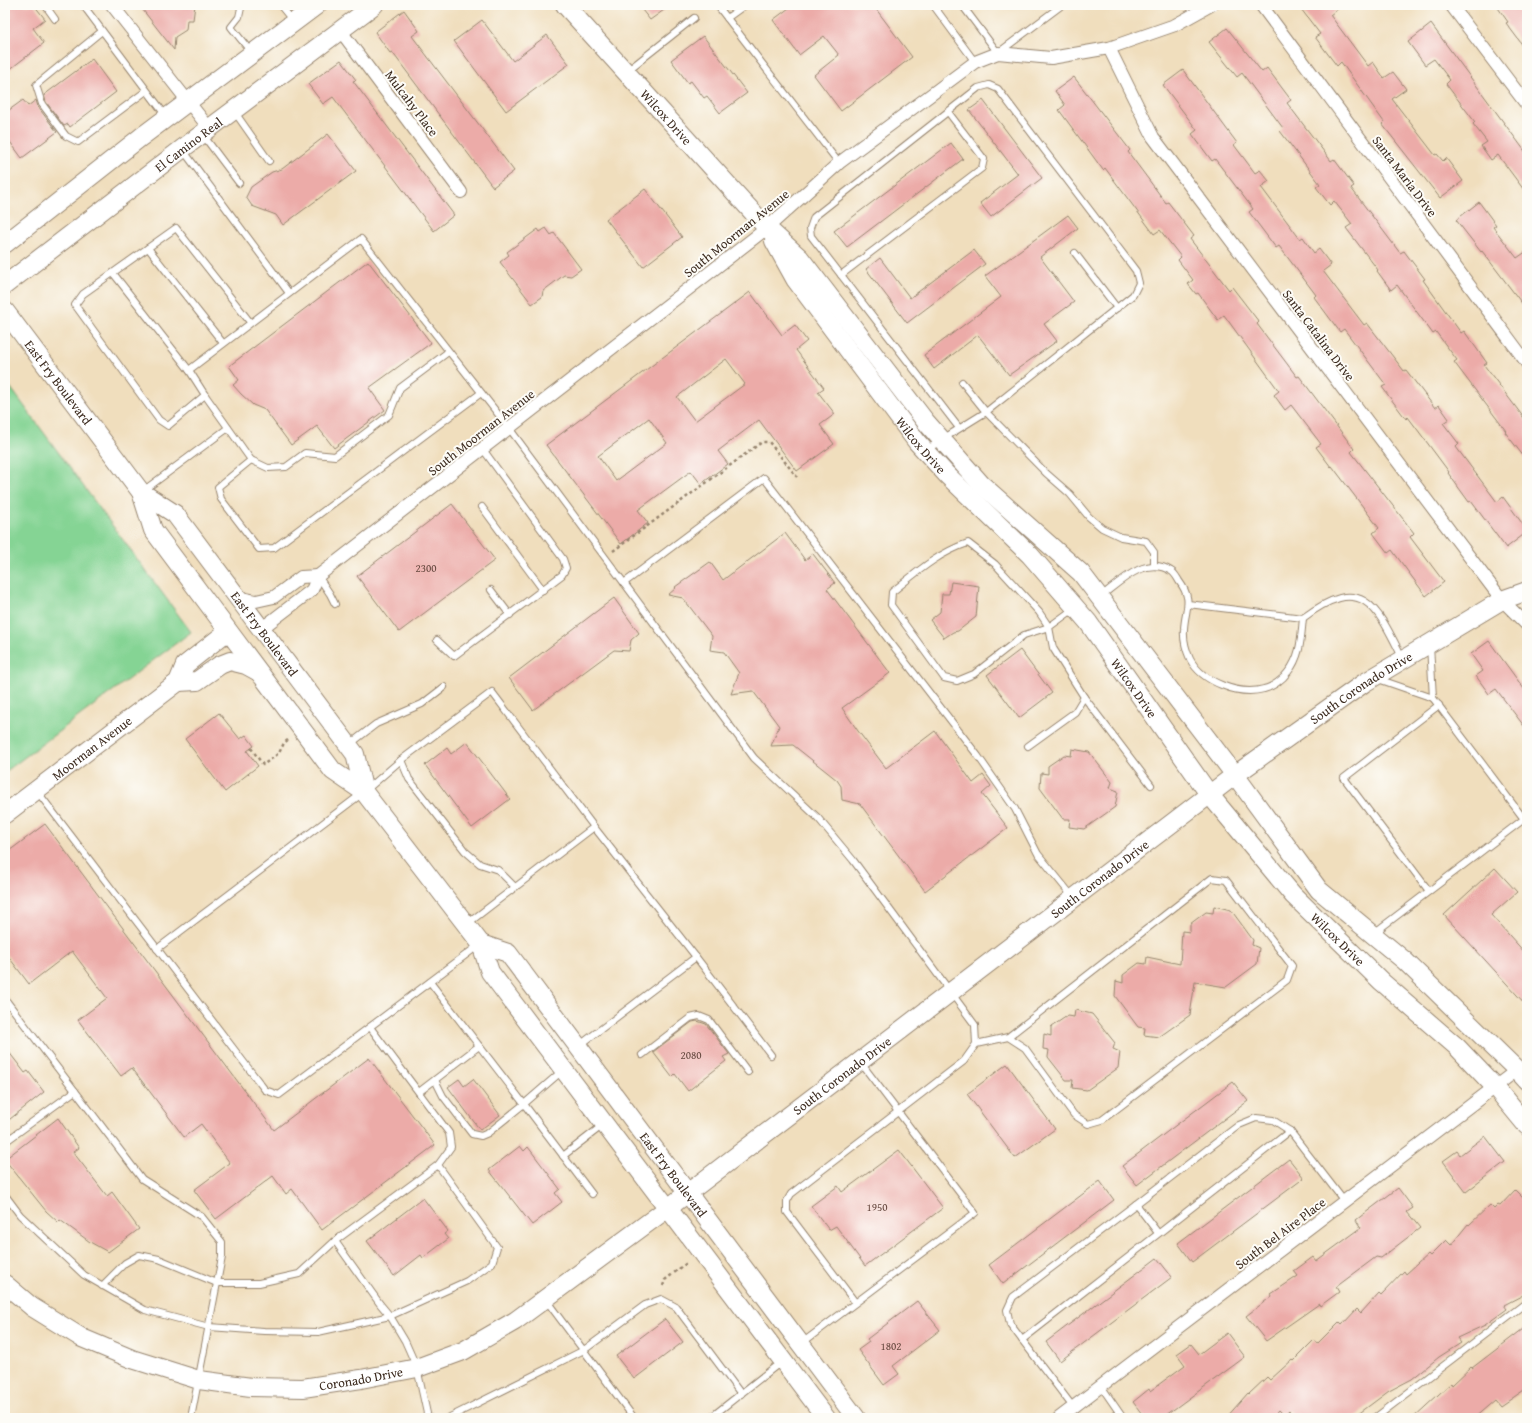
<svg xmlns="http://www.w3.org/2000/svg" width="1532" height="1423" font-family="'Gentium Book Plus',serif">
  <rect width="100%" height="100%" fill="#fdfcf7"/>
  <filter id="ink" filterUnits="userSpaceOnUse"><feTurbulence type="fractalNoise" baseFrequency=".025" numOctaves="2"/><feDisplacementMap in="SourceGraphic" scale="8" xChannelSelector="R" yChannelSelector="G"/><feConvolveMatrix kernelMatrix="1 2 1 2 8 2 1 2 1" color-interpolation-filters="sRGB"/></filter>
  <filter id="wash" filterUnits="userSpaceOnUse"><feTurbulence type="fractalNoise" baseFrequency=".012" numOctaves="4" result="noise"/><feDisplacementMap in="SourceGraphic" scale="16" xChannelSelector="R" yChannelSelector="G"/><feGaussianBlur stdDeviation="0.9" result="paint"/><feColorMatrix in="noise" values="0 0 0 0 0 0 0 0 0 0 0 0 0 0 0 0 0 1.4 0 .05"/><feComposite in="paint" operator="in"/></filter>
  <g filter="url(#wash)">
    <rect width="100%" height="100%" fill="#f0debd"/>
    <polygon fill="#85d494" stroke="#607f59" points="5,380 191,632 5,772"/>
    <g id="blocks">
      <g fill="#ecaba8" fill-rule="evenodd">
        <polygon points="5,5 34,5 45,19 33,28 44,43 5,73"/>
        <polygon points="139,5 195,5 193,20 187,20 186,30 175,37 174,50"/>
        <polygon points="638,5 671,5 650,20"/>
        <polygon points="793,5 873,5 912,57 841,111 814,75 839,55 824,36 799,55 773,20"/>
        <polygon points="1298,5 1343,5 1330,15 1368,66 1373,62 1384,78 1393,72 1406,89 1392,99 1435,155 1437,154 1443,161 1446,158 1463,181 1440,198 1382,124 1384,122 1341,62 1337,66 1315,37 1320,34"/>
        <polygon points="1496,5 1527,5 1527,51 1506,23 1508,22"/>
        <polygon points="404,10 419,31 412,36 514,171 493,187 392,52 390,53 375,32"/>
        <polygon points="482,20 513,61 547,35 569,64 506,111 454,41"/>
        <polygon points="1431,24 1527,154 1527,194 1498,155 1491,160 1481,146 1487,142 1473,124 1475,122 1446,84 1450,80 1434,59 1425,65 1408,42"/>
        <polygon points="1227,28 1262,72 1267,68 1291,100 1287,103 1331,161 1334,159 1354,186 1351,188 1400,253 1404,251 1425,279 1423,280 1461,333 1464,331 1487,363 1484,365 1527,422 1527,461 1505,432 1506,431 1454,362 1457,360 1436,332 1433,334 1397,285 1391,290 1377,271 1378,270 1346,228 1352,224 1334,201 1330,205 1316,187 1320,184 1280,131 1283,128 1242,73 1237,77 1209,42"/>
        <polygon points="703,36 747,93 720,113 707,96 704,98 691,81 688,83 671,60"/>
        <polygon points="92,59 116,92 70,127 68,124 64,126 46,102 44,95"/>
        <polygon points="341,60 356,80 353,81 454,215 434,231 333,97 323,104 308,84"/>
        <polygon points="1183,70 1237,143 1234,145 1255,173 1260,170 1269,181 1261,187 1300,239 1303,237 1314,253 1319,249 1331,265 1323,271 1364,325 1367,323 1404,371 1406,370 1435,408 1439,405 1449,419 1443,423 1459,444 1456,447 1497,502 1503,497 1527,530 1527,532 1506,548 1471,501 1469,502 1448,473 1449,472 1408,417 1406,419 1382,387 1386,385 1344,329 1340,332 1314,297 1316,295 1279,246 1276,248 1249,212 1253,209 1215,159 1212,161 1192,134 1197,130 1163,85"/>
        <polygon points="1074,77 1130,150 1128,152 1166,203 1168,202 1194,236 1190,239 1229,290 1232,287 1259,322 1257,324 1297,377 1299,376 1354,449 1351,452 1414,533 1410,537 1444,582 1426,596 1392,550 1388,553 1373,533 1379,528 1332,466 1331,467 1316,447 1321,444 1291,405 1285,410 1274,395 1279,391 1224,315 1218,320 1198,293 1196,294 1188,284 1193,280 1178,260 1181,257 1160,230 1154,234 1105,168 1103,170 1059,110 1065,105 1055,91"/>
        <polygon points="23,100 28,106 36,100 38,107 57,132 22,158 5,135 5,113"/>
        <polygon points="983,100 1042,178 991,217 980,203 1018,174 969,110"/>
        <polygon points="328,134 356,171 283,225 276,215 252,206 246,197 251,187 272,172 282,169"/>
        <polygon points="951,143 963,159 847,247 834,231"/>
        <polygon points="645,189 682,237 643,267 606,219"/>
        <polygon points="1479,202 1496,225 1493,227 1517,258 1527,251 1527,310 1482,251 1481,252 1456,220"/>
        <polygon points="1068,215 1078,228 1040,257 1074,302 1044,324 1057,341 1009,375 978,335 934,369 924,355 1001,297 985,276"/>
        <polygon points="546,228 551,235 554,233 581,269 571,276 564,275 543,291 542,297 532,304 500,262 509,255 507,252 538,229 540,232"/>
        <polygon points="974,250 985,264 907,323 866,269 880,258 910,298"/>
        <polygon points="368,261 431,343 369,388 385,410 334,448 317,426 291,445 265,410 253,405 241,394 233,385 239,380 229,366"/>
        <path d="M750 292 782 335 795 325 807 341 796 350 824 388 818 392 835 414 820 425 834 444 797 471 759 420 718 451 728 464 701 484 691 471 638 510 648 523 621 544 546 445ZM726 359 745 384 695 421 677 397ZM649 418 667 443 616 481 598 456Z"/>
        <polygon points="452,504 495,560 399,632 357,576"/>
        <polygon points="785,533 805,560 813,554 835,583 827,589 890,673 842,708 858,731 886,768 935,731 973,783 983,775 991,786 982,794 1008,828 925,891 860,804 842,800 841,786 837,780 793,745 771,746 779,726 753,691 731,694 739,673 724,652 710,650 712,636 683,598 668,595 676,588 675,587 710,562 723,580"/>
        <polygon points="951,582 979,586 976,617 958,631 953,632 944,638 930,620 940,612 942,594 949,594"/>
        <polygon points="614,598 639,633 631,640 629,651 614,650 533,710 509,678"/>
        <polygon points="1489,641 1527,693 1527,730 1496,689 1489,694 1476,676 1483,671 1471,654"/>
        <polygon points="1020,650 1052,693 1019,718 987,675"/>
        <polygon points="219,713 240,739 246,735 254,746 247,751 258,766 225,792 185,739"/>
        <polygon points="467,742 510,799 472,828 425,765 447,748 451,754"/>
        <polygon points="1072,749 1089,752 1112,782 1110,788 1118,791 1115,807 1084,829 1069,827 1070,819 1063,819 1040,788 1041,773 1048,774 1048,766 1064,755 1071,756"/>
        <polygon points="45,824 274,1130 369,1058 435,1145 322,1230 292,1189 286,1194 273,1176 216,1219 194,1190 230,1163 201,1124 184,1137 132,1068 121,1076 78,1020 107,998 72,951 29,984 5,952 5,854"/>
        <polygon points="1495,868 1517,892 1491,915 1527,955 1527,1006 1444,915"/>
        <polygon points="1214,906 1231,910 1253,940 1252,945 1259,948 1257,964 1226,987 1195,982 1190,1015 1159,1037 1144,1035 1145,1028 1138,1027 1115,996 1116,981 1123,983 1123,975 1139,963 1146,964 1147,957 1180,964 1182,931 1190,932 1190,924 1206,912 1213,913"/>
        <polygon points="1075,1010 1092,1014 1115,1043 1113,1049 1120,1052 1118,1068 1087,1090 1072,1088 1073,1080 1066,1080 1048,1057 1049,1050 1043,1049 1044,1034 1051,1036 1051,1027 1067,1016 1074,1017"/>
        <polygon points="697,1021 706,1024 729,1054 723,1057 726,1061 688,1091 675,1074 672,1077 653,1052 692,1022"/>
        <polygon points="5,1047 25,1073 28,1071 44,1092 5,1123"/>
        <polygon points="1007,1064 1055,1129 1015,1158 967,1094"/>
        <polygon points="459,1079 464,1086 473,1079 500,1115 480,1130 448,1087"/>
        <polygon points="1233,1082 1248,1101 1137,1185 1122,1166"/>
        <polygon points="58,1118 79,1148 73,1152 107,1196 112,1192 139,1229 108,1252 90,1242 60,1220 58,1222 46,1211 5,1160 5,1159"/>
        <polygon points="1485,1136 1505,1162 1466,1192 1443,1161 1457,1151 1460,1155"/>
        <polygon points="520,1146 524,1151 528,1147 560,1189 555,1193 562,1202 532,1225 489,1170"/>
        <polygon points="899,1150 943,1208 865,1266 836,1226 829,1230 811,1206 838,1186 842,1192"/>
        <polygon points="1289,1159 1304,1178 1192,1262 1178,1243"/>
        <polygon points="1100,1181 1114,1200 1003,1284 989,1265"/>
        <polygon points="1398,1188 1413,1208 1407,1212 1420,1228 1381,1258 1376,1257 1336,1287 1339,1292 1320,1306 1319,1304 1266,1341 1246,1316 1272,1296 1271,1294 1298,1276 1294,1271 1313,1257 1316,1261 1361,1228 1356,1220"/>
        <polygon points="1515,1190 1527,1202 1527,1293 1504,1305 1507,1309 1485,1325 1457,1338 1461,1343 1439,1357 1412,1379 1389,1391 1353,1418 1295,1418 1289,1410 1284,1415 1279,1410 1272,1418 1226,1418 1248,1393 1249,1394 1267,1377 1270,1380 1292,1360 1293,1361 1314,1340 1318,1343 1339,1322 1342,1325 1357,1309 1361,1313 1379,1293 1381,1295 1404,1271 1406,1274 1428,1254 1430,1256 1446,1240 1451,1245 1468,1224 1469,1225 1490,1205 1494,1209 1498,1205 1500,1206"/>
        <polygon points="423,1198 448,1231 444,1234 448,1239 423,1258 421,1255 394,1276 367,1241"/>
        <polygon points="1157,1258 1172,1277 1060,1361 1046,1342"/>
        <polygon points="917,1301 940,1330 893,1366 899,1374 884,1385 858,1350 869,1342 867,1339"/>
        <polygon points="665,1319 683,1342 634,1379 616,1356"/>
        <polygon points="1527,1326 1527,1388 1501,1406 1496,1400 1475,1418 1413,1418 1451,1383 1452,1385 1471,1367 1472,1368"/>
        <polygon points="1227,1333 1245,1357 1162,1418 1145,1418 1133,1402 1149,1389 1150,1391 1185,1365 1177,1354 1191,1344 1199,1354"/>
      </g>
    </g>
  </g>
  <g filter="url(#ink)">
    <use href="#blocks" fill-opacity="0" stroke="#96846e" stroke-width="1"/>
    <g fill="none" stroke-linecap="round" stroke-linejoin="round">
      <g stroke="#96846e" stroke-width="8">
        <g id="lane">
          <polyline points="45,5 55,19"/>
          <polyline points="83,5 166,116"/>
          <polyline points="239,5 241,8 239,17 231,27 251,52"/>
          <polyline points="280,5 293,21"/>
          <polyline points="717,5 839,163"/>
          <polyline points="933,5 975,62"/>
          <polyline points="962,5 998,53 1062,5"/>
          <polyline points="727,18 745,5"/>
          <polyline points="102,31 36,85 42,104 66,136 78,142 146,91"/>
          <polyline points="627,71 694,18"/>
          <polyline points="234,111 269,161"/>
          <polyline points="203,135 239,183"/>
          <polyline points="183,150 289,293"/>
          <polyline points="148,248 223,343"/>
          <polyline points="1075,253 1117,308"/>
          <polyline points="113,273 189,370"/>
          <polyline points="841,275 982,168 984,159 948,112"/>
          <polyline points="448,352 400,388 389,415 335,456 305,453 286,467 268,468 251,460 205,395 189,370 361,239 509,428 754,758 818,818 853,860 975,1025 976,1044 964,1061 791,1194 787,1201 787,1212 855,1302"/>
          <polyline points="962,382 986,412 1046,473 1070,494 1089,517 1102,528 1121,537 1146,541 1154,552 1154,566"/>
          <polyline points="205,395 168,426 159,420 75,305 83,294 176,228 250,322"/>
          <polyline points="927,450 941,440 986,412 1133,295 1139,283 1136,271 998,89 989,85 978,88 814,217 810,228 811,236 959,428"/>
          <polyline points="251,460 218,487 221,499 259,549 274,548 481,393"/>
          <polyline points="143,491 228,428"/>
          <polyline points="482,507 543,590"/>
          <polyline points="318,576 330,594 335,604"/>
          <polyline points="624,583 764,478 978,756 1015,809 1038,854 1072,896"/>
          <polyline points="491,590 510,615"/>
          <path d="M1100 597C1120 582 1145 555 1171 571 1175 573 1177 578 1179 581 1194 601 1185 608 1184 629 1183 640 1186 650 1190 659 1202 682 1239 696 1264 689 1273 687 1283 679 1288 672 1301 656 1301 637 1303 618"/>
          <path d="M1188 604 1303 618C1361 574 1376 604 1402 657"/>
          <polyline points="437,640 454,656 562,575 566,568 563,559 482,448"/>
          <polyline points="1378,679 1433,698"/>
          <polyline points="1084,697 1151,785"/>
          <polyline points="350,744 376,724 422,704 444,687"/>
          <path d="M1028 746 1075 712 1084 697 1053 648 1049 627 1039 612 995 564 968 543C938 553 917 572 892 592L891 605 944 678 957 681 974 674 1024 635 1049 627 1075 608"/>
          <polyline points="401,760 409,779 465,851 480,864 498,870 515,887"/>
          <polyline points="37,791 265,1090 279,1095 479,945"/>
          <polyline points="1429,891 1344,778 1439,705"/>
          <polyline points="467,924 594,827"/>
          <polyline points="1374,933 1524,819 1433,698 1430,645"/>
          <polyline points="157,949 364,792 401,760 492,692 594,827 696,957 771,1055"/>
          <polyline points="430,982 524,1104 562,1071"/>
          <polyline points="5,999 142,1179 202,1217 222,1242 222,1257 191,1418"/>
          <polyline points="976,1044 1008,1037 1025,1048 1074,1115 1088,1124 1102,1120 1287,980 1292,966 1226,880 1212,878 1008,1037"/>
          <polyline points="580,1045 696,957"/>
          <polyline points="642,1055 690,1018 699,1016 709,1020 748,1072"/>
          <polyline points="435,1080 443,1096 472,1134 481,1136 488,1133 524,1104 592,1194"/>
          <polyline points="419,1092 479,1046"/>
          <polyline points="5,1142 75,1091"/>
          <polyline points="563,1156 603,1125"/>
          <polyline points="5,1195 20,1215 84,1275 145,1310 209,1327 264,1331 318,1332 390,1316 467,1281 492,1263 497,1247 438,1165"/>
          <polyline points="1136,1204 1158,1233"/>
          <polyline points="335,1241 380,1304 390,1316 405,1341 417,1368 428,1418"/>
          <polyline points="102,1286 125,1263 139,1255 159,1259 217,1283 259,1283 299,1274 335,1241 438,1165 451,1147 449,1133 370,1027"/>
          <polyline points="546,1300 634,1418"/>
          <polyline points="1022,1340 1290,1131"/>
          <polyline points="802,1343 975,1213 861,1063"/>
          <polyline points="1101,1386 1123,1418"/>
          <polyline points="1073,1407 1010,1324 1007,1310 1013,1297 1136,1204 1239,1125 1256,1118 1273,1120 1290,1131 1344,1201"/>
          <polyline points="448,1418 584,1350 645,1305 661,1299 676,1307 741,1394"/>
          <polyline points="710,1418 781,1362"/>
          <polyline points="1375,1418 1527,1302"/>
        </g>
      </g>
      <g stroke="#96846e" stroke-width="14">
        <g id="street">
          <polyline points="112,5 209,128"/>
          <polyline points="1261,5 1527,363"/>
          <polyline points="1451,5 1527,105"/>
          <polyline points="340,30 461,192"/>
          <polyline points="1109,48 1153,137 1502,600 1527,625"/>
          <polyline points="237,597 256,601 274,597 301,577 318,576"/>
          <polyline points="261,629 312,590 318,576 767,228 839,163 975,62 998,53 1051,58 1109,48 1175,25 1211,5"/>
          <polyline points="1059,1418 1517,1070"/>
        </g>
      </g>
      <g stroke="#96846e" stroke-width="20">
        <g id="secondary">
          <path id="s1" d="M565 5 767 228 800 258 926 422 981 484 1081 573 1235 775 1319 890 1405 961 1517 1070 1527 1081"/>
          <path id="s2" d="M774 241 795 279 917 442 947 475 1030 555 1088 622 1209 794 1293 895 1382 982 1457 1047 1495 1087 1527 1126"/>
          <polyline points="5,244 141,137 317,5"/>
          <path id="s3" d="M5 285 182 149 374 5"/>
          <path id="s4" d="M5 311 141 492 153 530 333 771 364 792 481 944 490 972 826 1418"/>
          <path id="s5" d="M141 492 175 514 355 754 364 792"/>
          <polyline points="178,682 197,681 220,665 230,661 246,665 257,671"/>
          <path id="s6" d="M5 814 178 682 185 665 228 631"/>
          <path id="s7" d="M481 944 508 953 856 1418"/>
          <path id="s8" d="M5 1284 32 1307 82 1338 132 1359 199 1380 251 1387 303 1388 361 1379 417 1368 463 1351 515 1321 668 1208 1235 775 1364 683 1502 600 1527 591"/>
        </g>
      </g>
      <g stroke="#96846e" stroke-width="2.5" stroke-dasharray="3 3" stroke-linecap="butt">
        <polyline points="613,551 762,442 769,442 797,477"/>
        <polyline points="251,748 263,765 279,753 284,743 289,739"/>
        <polyline points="663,1286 665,1280 688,1262"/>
      </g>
      <use href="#lane" stroke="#fff" stroke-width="6"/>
      <use href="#street" stroke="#fff" stroke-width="12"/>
      <use href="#secondary" stroke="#fff" stroke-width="18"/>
    </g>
  </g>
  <g text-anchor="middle" stroke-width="4" stroke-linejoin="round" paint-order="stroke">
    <g font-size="11" fill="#674a40">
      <text x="426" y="572">2300</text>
      <text x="691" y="1059">2080</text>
      <text x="877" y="1211">1950</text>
      <text x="891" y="1350">1802</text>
    </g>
    <g font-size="13" fill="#3b2a1e" stroke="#fdfcf7">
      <text transform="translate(412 103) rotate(53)" y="5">Mulcahy Place</text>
      <text dy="5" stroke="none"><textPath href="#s1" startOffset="151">Wilcox Drive</textPath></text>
      <text dy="5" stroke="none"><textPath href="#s3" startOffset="231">El Camino Real</textPath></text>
      <text transform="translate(1405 176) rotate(53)" y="5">Santa Maria Drive</text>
      <text transform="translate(736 233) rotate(-39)" y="5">South Moorman Avenue</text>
      <text transform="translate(1319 335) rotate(53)" y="5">Santa Catalina Drive</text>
      <text dy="5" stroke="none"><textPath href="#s4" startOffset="89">East Fry Boulevard</textPath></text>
      <text transform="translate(481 432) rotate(-38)" y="5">South Moorman Avenue</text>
      <text dy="5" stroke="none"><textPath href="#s2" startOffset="252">Wilcox Drive</textPath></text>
      <text dy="5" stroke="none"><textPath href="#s5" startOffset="190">East Fry Boulevard</textPath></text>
      <text dy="5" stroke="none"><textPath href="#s2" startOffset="576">Wilcox Drive</textPath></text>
      <text dy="5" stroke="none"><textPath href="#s8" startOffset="1605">South Coronado Drive</textPath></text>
      <text dy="5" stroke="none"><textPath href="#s6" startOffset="109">Moorman Avenue</textPath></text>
      <text dy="5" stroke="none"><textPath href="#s8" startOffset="1281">South Coronado Drive</textPath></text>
      <text dy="5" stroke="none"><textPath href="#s2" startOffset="900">Wilcox Drive</textPath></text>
      <text dy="5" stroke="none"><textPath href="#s8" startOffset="957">South Coronado Drive</textPath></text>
      <text dy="5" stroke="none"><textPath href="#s7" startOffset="305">East Fry Boulevard</textPath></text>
      <text transform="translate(1280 1233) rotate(-37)" y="5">South Bel Aire Place</text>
      <text dy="5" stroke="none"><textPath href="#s8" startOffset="382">Coronado Drive</textPath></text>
    </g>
  </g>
  <rect width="1532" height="1423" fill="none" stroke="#fdfcf7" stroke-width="20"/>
</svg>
